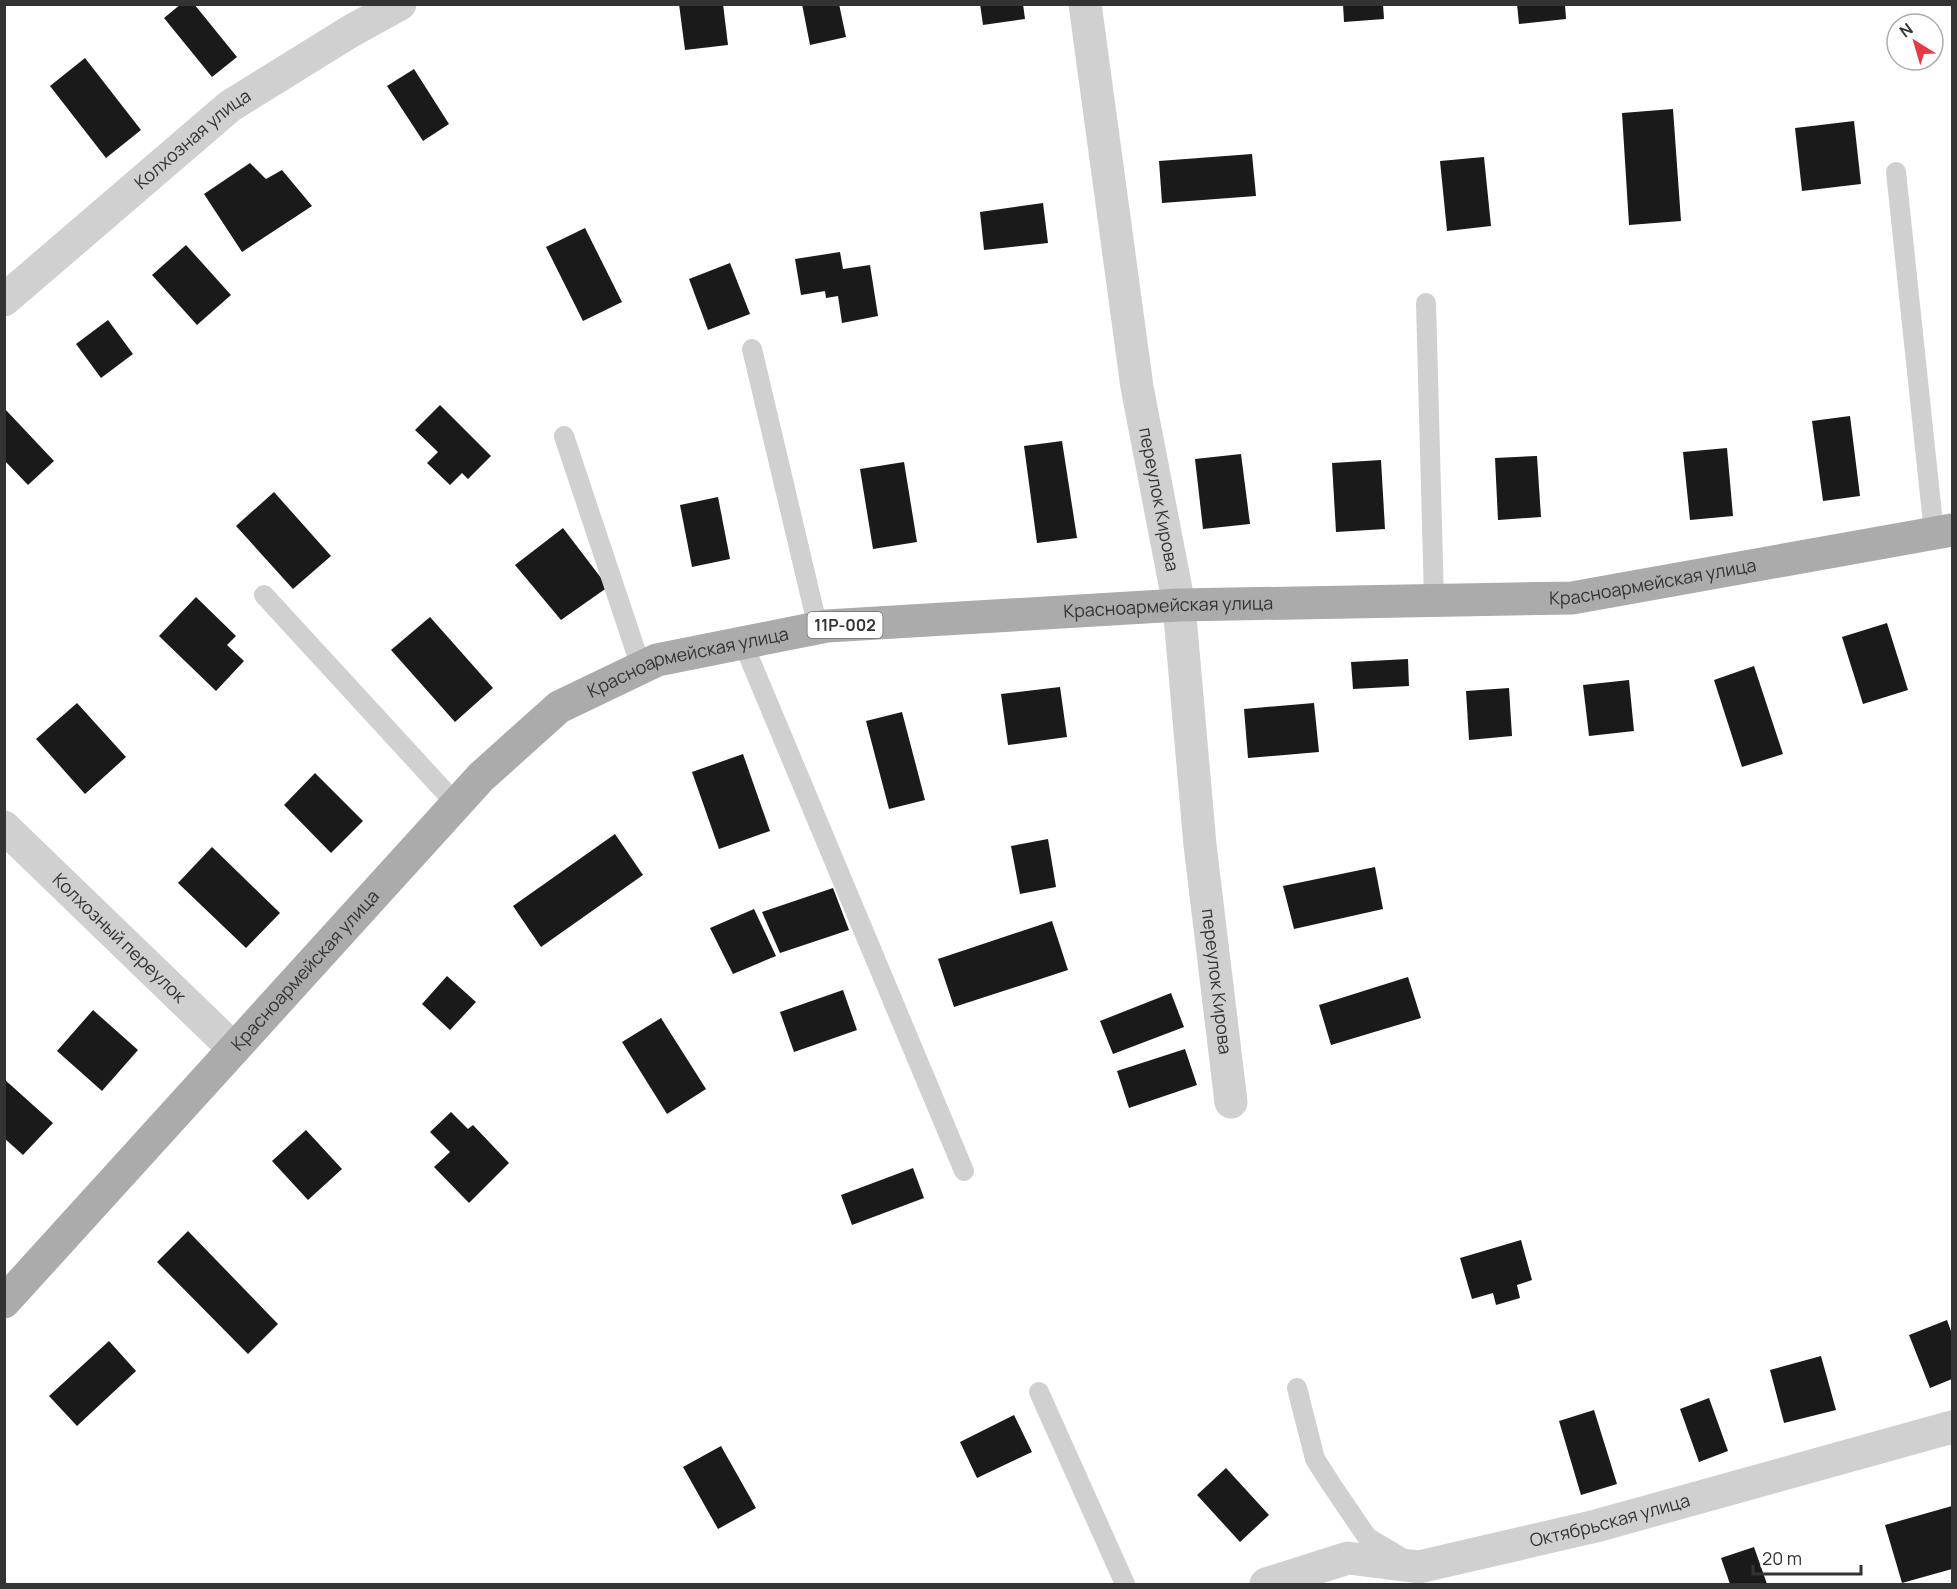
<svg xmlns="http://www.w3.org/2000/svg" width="1957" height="1589" font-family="Manrope,sans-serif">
  <rect width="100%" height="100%" fill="#fff"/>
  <g fill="#1a1a1a">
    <polygon points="181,4 194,4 237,57 212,77 164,18"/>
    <polygon points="679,4 723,4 728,45 685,50"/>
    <polygon points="802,4 839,4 846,37 810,45"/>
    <polygon points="980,4 1023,4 1025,19 983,25"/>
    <polygon points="1343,4 1383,4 1384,19 1344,22"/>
    <polygon points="1517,4 1565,4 1566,19 1519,24"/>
    <polygon points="85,58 141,130 106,158 50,86"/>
    <polygon points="414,69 449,124 423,141 387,86"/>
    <polygon points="1673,109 1681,221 1629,225 1622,113"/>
    <polygon points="1854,121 1861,184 1802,191 1795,128"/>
    <polygon points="1252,154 1256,196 1162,203 1159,161"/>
    <polygon points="1484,157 1491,226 1447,231 1440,161"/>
    <polygon points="250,163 266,179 282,170 312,206 242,252 204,194"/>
    <polygon points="1043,203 1048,243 984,250 980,212"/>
    <polygon points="585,228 622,302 583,321 546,247"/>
    <polygon points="186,245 231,295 197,325 152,275"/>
    <polygon points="840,252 843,269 870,265 878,316 842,323 838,296 826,298 825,291 801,295 795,259"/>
    <polygon points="730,263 750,314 708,330 689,279"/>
    <polygon points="108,320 133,354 101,378 76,344"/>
    <polygon points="440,405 491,456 468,479 462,473 450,485 427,463 438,452 415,430"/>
    <polygon points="4,408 54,461 28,485 4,460"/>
    <polygon points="1850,416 1860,496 1823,501 1812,421"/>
    <polygon points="1062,441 1077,538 1037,543 1024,446"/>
    <polygon points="1727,448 1733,516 1690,520 1683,452"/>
    <polygon points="1241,454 1250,524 1203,529 1195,459"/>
    <polygon points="1537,456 1541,517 1498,520 1495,458"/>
    <polygon points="1381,460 1385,529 1336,532 1332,463"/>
    <polygon points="904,462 917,542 873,549 860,469"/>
    <polygon points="274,492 331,556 293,589 236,526"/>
    <polygon points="718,497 730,559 692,567 680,505"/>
    <polygon points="563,528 608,587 561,620 515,565"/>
    <polygon points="196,597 236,636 227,645 244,661 216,691 159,636"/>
    <polygon points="430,617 493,688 455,722 391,650"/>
    <polygon points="1887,623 1908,690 1863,704 1842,637"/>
    <polygon points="1408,659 1409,686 1353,689 1351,662"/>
    <polygon points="1754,666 1783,754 1742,767 1714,680"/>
    <polygon points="1629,680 1634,731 1589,736 1583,685"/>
    <polygon points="1060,687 1067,737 1008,745 1001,694"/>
    <polygon points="1509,688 1512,736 1469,740 1466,691"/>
    <polygon points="77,703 126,757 85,794 36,739"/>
    <polygon points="1314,703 1319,752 1248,758 1244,709"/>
    <polygon points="902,712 925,800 889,809 866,721"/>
    <polygon points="743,754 770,831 719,849 692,772"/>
    <polygon points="315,773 363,821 331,853 284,805"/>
    <polygon points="615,834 643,875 541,947 513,906"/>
    <polygon points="1048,839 1056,887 1020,894 1011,846"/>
    <polygon points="212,847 280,913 246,948 178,883"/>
    <polygon points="1375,867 1383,909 1294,929 1283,886"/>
    <polygon points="833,888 849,930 780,953 762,912"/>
    <polygon points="754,909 776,956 733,974 710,928"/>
    <polygon points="1052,921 1068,970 954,1007 938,959"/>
    <polygon points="447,976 476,1002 450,1030 422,1004"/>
    <polygon points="1408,977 1421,1018 1331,1045 1319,1005"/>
    <polygon points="843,990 857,1030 794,1052 780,1012"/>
    <polygon points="1171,993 1184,1027 1113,1054 1100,1021"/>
    <polygon points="93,1010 138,1050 102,1091 57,1051"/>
    <polygon points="661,1018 706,1089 667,1114 622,1042"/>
    <polygon points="1185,1049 1197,1085 1129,1108 1117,1071"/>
    <polygon points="4,1079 53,1123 23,1155 4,1138"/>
    <polygon points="451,1112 468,1129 473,1125 509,1163 469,1203 434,1167 450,1152 430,1132"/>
    <polygon points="306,1130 342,1169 308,1200 272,1161"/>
    <polygon points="913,1168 924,1198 852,1225 841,1195"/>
    <polygon points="188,1231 278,1324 248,1354 157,1262"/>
    <polygon points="1521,1240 1532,1280 1517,1285 1520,1298 1496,1305 1493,1293 1472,1299 1460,1258"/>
    <polygon points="1947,1320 1952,1334 1952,1379 1930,1388 1909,1335"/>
    <polygon points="109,1341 136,1371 77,1426 49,1396"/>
    <polygon points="1821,1356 1836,1410 1784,1423 1770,1370"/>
    <polygon points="1709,1398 1728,1451 1699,1462 1680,1409"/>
    <polygon points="1594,1410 1617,1484 1581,1495 1559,1421"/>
    <polygon points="1014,1415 1032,1452 977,1478 960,1442"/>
    <polygon points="721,1446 756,1508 718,1529 683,1467"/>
    <polygon points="1226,1468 1269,1515 1240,1542 1197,1495"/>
    <polygon points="1952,1506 1952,1569 1902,1583 1885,1525"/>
    <polygon points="1754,1547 1767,1584 1730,1584 1721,1558"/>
  </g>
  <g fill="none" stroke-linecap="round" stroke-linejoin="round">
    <g stroke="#d0d0d0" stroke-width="20">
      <polyline points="1896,172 1934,533"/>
      <polyline points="1426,303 1434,600"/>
      <polyline points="752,349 818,628"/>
      <polyline points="564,436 641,667"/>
      <polyline points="264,595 457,805"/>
      <polyline points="743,643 964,1171"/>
      <polyline points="1297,1388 1315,1459 1331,1484 1367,1537 1404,1559"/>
      <polyline points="1039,1392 1125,1584"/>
    </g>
    <g stroke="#d0d0d0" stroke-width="33">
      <path id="s1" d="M1085 4 1137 387 1179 605 1200 845 1231 1102"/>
      <path id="s2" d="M4 300 230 106 351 31 400 4"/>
      <path id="s3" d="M4 827 234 1049"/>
      <path id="s4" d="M1266 1584 1348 1558 1419 1567 1596 1526 1952 1427"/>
    </g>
    <path stroke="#ababab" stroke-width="33" id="s5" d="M4 1302 481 777 559 707 657 660 827 626 1179 605 1572 598 1952 530"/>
  </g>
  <g text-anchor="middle" stroke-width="6" stroke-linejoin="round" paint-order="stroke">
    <rect fill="#fff" stroke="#707070" stroke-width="1.5" x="807.5" y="612" width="75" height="26" rx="4.5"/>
    <g font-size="16" font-weight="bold" fill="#333">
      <text x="845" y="631">11Р-002</text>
    </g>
    <g font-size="18" fill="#333" stroke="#fff">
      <text dy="6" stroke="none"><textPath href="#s2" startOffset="248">Колхозная улица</textPath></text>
      <text dy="6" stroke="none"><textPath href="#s1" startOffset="501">переулок Кирова</textPath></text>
      <text dy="6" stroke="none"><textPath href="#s5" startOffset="1924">Красноармейская улица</textPath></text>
      <text dy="6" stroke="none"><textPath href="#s5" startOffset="1438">Красноармейская улица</textPath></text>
      <text dy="6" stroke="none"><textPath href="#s5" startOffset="952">Красноармейская улица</textPath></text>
      <text dy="6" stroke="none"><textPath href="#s3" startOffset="160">Колхозный переулок</textPath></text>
      <text dy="6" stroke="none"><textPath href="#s5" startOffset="448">Красноармейская улица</textPath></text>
      <text dy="6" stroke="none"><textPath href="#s1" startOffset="987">переулок Кирова</textPath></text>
      <text dy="6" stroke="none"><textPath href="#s4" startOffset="354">Октябрьская улица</textPath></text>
    </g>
  </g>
  <rect width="1957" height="1589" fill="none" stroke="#333333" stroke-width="12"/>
  <g transform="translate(1915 42) rotate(323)"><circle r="28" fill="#ffffff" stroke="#adadad" stroke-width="1.5"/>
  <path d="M0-4.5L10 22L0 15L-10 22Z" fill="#e63946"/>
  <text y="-9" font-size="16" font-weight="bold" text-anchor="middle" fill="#333333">N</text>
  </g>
  <path d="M1753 1565v9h108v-9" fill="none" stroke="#333333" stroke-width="3"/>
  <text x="1762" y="1565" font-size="18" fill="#333333" stroke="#ffffff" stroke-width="4.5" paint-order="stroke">20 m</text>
</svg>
